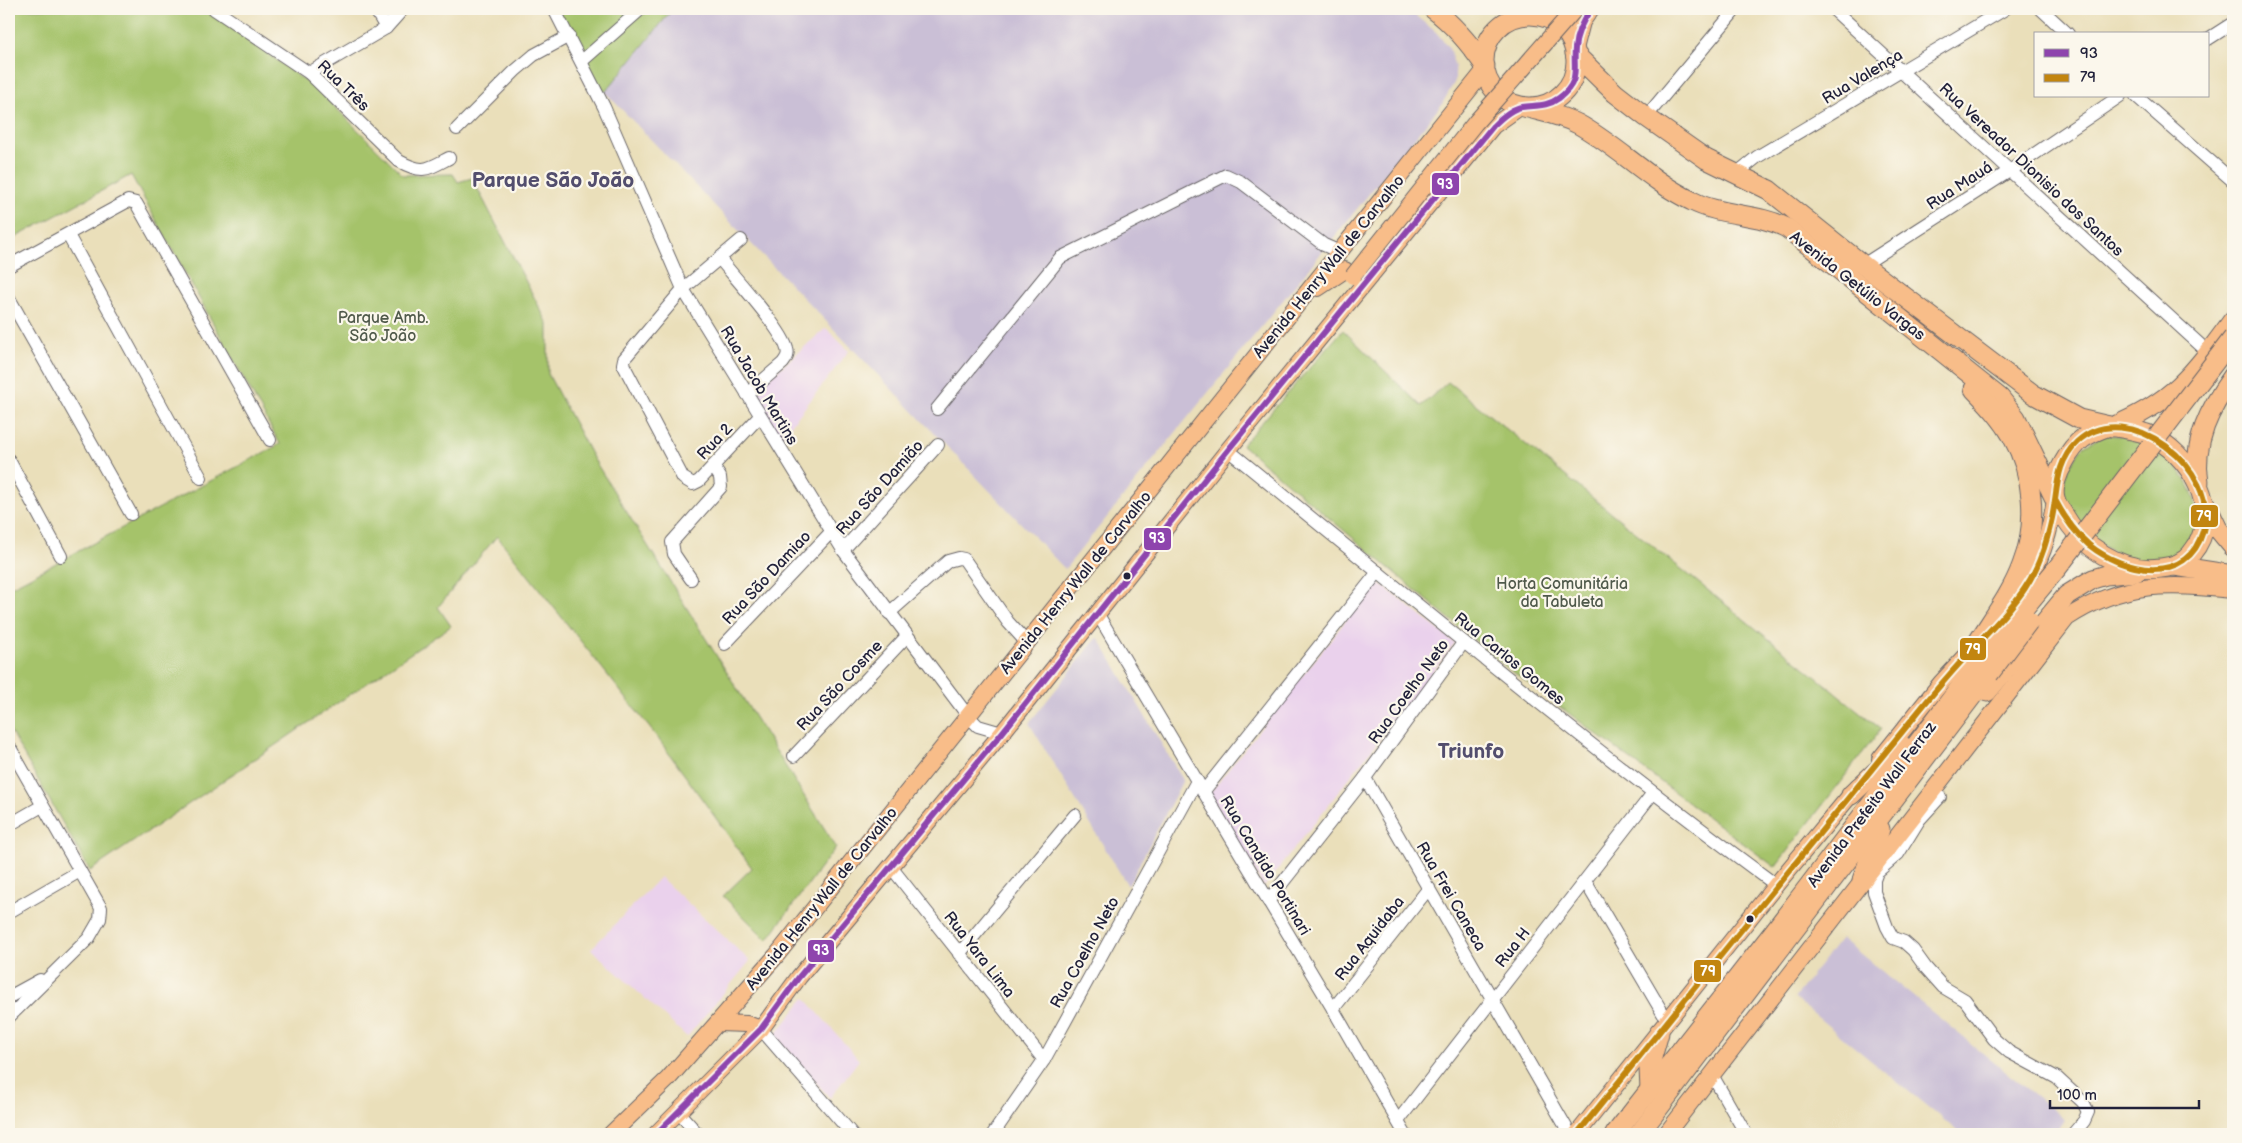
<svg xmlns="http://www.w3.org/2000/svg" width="2242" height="1143" font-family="'Balsamiq Sans',sans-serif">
  <rect width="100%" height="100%" fill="#fbf7ec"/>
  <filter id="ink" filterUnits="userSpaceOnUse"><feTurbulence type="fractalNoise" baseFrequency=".02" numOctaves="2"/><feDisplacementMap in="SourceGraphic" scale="10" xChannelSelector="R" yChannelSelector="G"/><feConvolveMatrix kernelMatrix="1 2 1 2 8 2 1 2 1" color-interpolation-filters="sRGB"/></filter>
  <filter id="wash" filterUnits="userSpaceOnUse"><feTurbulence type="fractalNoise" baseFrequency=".0096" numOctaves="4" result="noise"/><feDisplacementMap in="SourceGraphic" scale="20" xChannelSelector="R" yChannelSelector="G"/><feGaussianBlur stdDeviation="1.12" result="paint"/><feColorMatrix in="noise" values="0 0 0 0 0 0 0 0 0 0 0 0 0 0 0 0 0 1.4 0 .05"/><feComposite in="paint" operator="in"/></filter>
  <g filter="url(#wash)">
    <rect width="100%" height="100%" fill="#eadfba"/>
    <g fill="#ead1ec">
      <polygon points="826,328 849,351 781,438 752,393"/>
      <polygon points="1377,581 1455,643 1264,887 1209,794"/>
      <polygon points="660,877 750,961 687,1037 591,949"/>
      <polygon points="805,998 859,1060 830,1098 774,1036"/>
    </g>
    <g fill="#cabfd6">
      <polygon points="672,9 1407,9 1436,32 1449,48 1455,67 1455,81 1442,104 1065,569 605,92"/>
      <polygon points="1098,637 1183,780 1128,886 1029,723"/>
      <polygon points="1841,938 2065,1120 2055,1134 1961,1134 1794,998"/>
    </g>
    <g fill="#a5c36a" stroke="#647252">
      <polygon points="9,9 207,9 319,91 403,175 453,174 458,182 472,178 548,324 548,374 593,458 836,847 767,940 723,896 752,868 657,737 497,536 438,607 451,626 90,871 9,729 9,588 280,444 131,175 9,241"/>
      <polygon points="557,9 673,9 602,96"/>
      <polygon points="1343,330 1421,406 1448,382 1881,729 1775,867 1508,668 1242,445"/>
      <path d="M2106 435C2118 436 2133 436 2144 441 2175 455 2210 502 2192 536 2175 570 2128 564 2102 545 2090 536 2080 525 2072 512 2069 508 2065 503 2063 499 2059 485 2067 471 2074 460 2077 456 2079 450 2083 447 2088 442 2099 439 2106 435Z"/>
    </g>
  </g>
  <g filter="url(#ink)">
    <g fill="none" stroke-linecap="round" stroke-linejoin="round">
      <g stroke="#686467" stroke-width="14">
        <g id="minor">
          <path d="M214 9 309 73 399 161C423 174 426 170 449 158"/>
          <polyline points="375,9 386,28"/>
          <polyline points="554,9 604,107 683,289 843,550 968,716 978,726 1002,733"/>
          <polyline points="1833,9 2209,353"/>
          <polyline points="2041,9 2068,34"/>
          <polyline points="2208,39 2233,23"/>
          <polyline points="582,61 641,9"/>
          <polyline points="309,73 386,28 403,9"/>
          <polyline points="2136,96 2233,181"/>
          <polyline points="1646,117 1736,9"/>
          <polyline points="457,129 515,71 534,55 569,36"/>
          <polyline points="1737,173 1757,157 2005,9"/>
          <polyline points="68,235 201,478"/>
          <polyline points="741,240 683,289 624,359 623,364 683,478 693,484 699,481 760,416"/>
          <path d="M720 259C735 278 782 329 787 349 789 355 786 359 783 363L747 394"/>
          <polyline points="1863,265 2011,170 2120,96"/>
          <polyline points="9,266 128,201 136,203 270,440"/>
          <polyline points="9,298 131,514"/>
          <polyline points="937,409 1060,258 1226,175 1241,182 1324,245 1340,252"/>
          <path d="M1228 450C1409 597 1588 747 1776 885"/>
          <polyline points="9,460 61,556"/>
          <polyline points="843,550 938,445"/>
          <polyline points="691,579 674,554 672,542 721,487 720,477 713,466"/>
          <polyline points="889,613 948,561 959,558 964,559 1008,622 1027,643"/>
          <polyline points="1097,613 1333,1009 1405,1134"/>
          <polyline points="725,644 831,532"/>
          <polyline points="9,746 101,908 100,919 89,938 9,1017"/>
          <polyline points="794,756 907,636"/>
          <polyline points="1365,778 1570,1134"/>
          <polyline points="1203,792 1378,572"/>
          <polyline points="1940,797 1919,820 1898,854 1877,872 1874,880 1874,892 1887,927 1893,938 1904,942 1913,950 1926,968 1943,987 1965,1000 1994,1039 2009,1052 2057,1078 2083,1102 2088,1112 2084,1121 2073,1134"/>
          <polyline points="9,825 42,806"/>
          <polyline points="891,867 1044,1060"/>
          <polyline points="1585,881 1668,1022"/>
          <polyline points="1268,901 1365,778 1463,643"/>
          <polyline points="9,912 80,871"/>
          <polyline points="959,954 1075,815"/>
          <polyline points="9,997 40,980"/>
          <polyline points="1333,1009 1429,888"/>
          <polyline points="761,1029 852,1134"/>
          <polyline points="1712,1075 1746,1134"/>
          <polyline points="678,1112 698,1134"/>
          <polyline points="1398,1121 1653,793"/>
          <polyline points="993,1134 1044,1060 1197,781"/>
        </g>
      </g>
      <g stroke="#686467" stroke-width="18">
        <g id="major">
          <polyline points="1538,16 1546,9"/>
          <polyline points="1575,49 1582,22 1591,9"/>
          <polyline points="1318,288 1345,270"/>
          <path d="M2003 617C2034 576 2047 552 2055 500"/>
          <polyline points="1880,759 1941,683 1984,637"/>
          <polyline points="718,1023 747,1024 761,1029"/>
          <polyline points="611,1134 668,1079 776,956 1485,70"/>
          <polyline points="656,1134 761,1029 799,977 1002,733 1228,450 1493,126 1520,107"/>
          <polyline points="1577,1134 1776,885 1858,786"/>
          <path d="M1666 1134 2067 618C2123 581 2170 583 2233 590"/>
        </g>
      </g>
      <g stroke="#686467" stroke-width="21">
        <g id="highway">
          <path d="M1433 9C1454 25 1470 44 1485 66"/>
          <circle cx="1530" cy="61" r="46"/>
          <polyline points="1575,54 1615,93 1646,117 1706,159 1769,190 1863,265 2033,394 2079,419 2109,426"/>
          <path d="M1524 107C1542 112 1561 115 1578 124 1618 146 1650 181 1692 201 1721 216 1758 213 1787 228L2000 398 2016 418 2054 497"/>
          <path d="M1974 389C1988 404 2002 418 2012 436 2034 475 2038 524 2022 565 2012 593 1992 619 1976 645"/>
          <path d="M2109 426C2121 428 2135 430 2147 434 2190 452 2226 513 2191 554 2183 564 2173 567 2161 568 2121 574 2081 546 2062 512 2059 508 2056 503 2055 498 2052 487 2058 472 2064 462 2076 440 2086 434 2109 426Z"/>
          <path d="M2112 427C2175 401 2194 373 2233 320"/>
          <path d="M2199 482C2192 442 2210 408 2233 376"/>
          <polyline points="2207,506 2218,529 2233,547"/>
          <polyline points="2175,566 2233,575"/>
          <polyline points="1987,692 2067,595 2093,579 2106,575 2136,572"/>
          <polyline points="1851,795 1903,746"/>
          <polyline points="1862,880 1880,829"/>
          <polyline points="1650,1090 1649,1068 1659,1033"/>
          <polyline points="1615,1134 1775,930 1978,664"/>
          <polyline points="1639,1134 1989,674"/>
        </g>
      </g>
      <use href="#minor" stroke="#fff" stroke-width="12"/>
      <use href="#major" stroke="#f8bd89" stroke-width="16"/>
      <use href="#highway" stroke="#f8bd89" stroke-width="19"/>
      <g stroke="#686467" stroke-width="18" stroke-linecap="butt">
        <polyline id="major-bridge" points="1353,276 1475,123 1575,9"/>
      </g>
      <g stroke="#686467" stroke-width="21" stroke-linecap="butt">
        <g id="highway-bridge">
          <polyline points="1978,664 2058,567 2233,338"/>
          <polyline points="1989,674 2029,621"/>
        </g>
      </g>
      <use href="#major-bridge" stroke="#f8bd89" stroke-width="16"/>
      <use href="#highway-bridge" stroke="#f8bd89" stroke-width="19"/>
      <g stroke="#fbf7ec" stroke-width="10">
        <path id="bus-1" d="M656 1134 761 1029 799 977 1002 733 1228 450 1493 126C1500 119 1512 108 1522 107 1536 105 1547 107 1559 98 1581 81 1573 70 1575 48 1576 34 1583 20 1591 9"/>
      </g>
      <g stroke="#fbf7ec" stroke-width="10">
        <path id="bus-2" d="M1577 1134C1687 996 1799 859 1910 722 1930 697 1950 673 1972 650 1990 630 2010 611 2025 588 2039 567 2047 542 2052 518 2058 490 2055 463 2077 442 2127 395 2222 470 2203 531 2187 586 2124 573 2089 545 2074 532 2064 517 2055 500"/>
      </g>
      <use href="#bus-1" stroke="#8e44ad" stroke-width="6"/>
      <use href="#bus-2" stroke="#c2850f" stroke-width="6"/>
    </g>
  </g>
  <g fill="#22223b" stroke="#fbf7ec" stroke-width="2">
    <circle cx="1127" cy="576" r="4.5"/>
    <circle cx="1750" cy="919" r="4.5"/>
  </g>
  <g text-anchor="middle" stroke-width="4.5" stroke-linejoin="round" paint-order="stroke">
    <g font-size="16" fill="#22223b" stroke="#fbf7ec">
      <text transform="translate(1862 76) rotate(-31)" y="6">Rua Valença</text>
      <text transform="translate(344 85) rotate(44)" y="6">Rua Três</text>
      <text transform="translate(2032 169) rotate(43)" y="6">Rua Vereador Dionisio dos Santos</text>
      <text transform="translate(1959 185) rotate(-33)" y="6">Rua Mauá</text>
      <text transform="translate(1328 266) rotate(-51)" y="6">Avenida Henry Wall de Carvalho</text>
      <text transform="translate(1858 285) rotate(38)" y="6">Avenida Getúlio Vargas</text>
      <text transform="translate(760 385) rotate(59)" y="6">Rua Jacob Martins</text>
      <text transform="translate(714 441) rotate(-47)" y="6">Rua 2</text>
      <text transform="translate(879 487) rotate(-48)" y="6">Rua São Damião</text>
      <text transform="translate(766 577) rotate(-47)" y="6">Rua São Damiao</text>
      <text transform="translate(1075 582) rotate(-51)" y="6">Avenida Henry Wall de Carvalho</text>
      <text transform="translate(1510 658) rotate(39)" y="6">Rua Carlos Gomes</text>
      <text transform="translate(839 685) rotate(-47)" y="6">Rua São Cosme</text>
      <text transform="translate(1408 691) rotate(-54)" y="6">Rua Coelho Neto</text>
      <text transform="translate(1871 804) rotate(-53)" y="6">Avenida Prefeito Wall Ferraz</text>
      <text transform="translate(1266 865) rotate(59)" y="6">Rua Candido Portinari</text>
      <text transform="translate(1452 896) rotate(60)" y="6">Rua Frei Caneca</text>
      <text transform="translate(821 898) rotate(-51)" y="6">Avenida Henry Wall de Carvalho</text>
      <text transform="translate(1369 938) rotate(-52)" y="6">Rua Aquidaba</text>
      <text transform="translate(1512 947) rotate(-52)" y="6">Rua H</text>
      <text transform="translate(1084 952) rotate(-61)" y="6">Rua Coelho Neto</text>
      <text transform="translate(980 954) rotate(52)" y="6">Rua Yara Lima</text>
    </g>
    <g font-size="16" fill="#505a4b" stroke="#fbf7ec">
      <text x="383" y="323">Parque Amb.<tspan x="383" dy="18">São João</tspan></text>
      <text x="1562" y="589">Horta Comunitária<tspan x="1562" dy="18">da Tabuleta</tspan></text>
    </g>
    <g font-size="21" font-weight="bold" fill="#534e6e" stroke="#fbf7ec">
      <text x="553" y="187">Parque São João</text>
      <text x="1471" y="758">Triunfo</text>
    </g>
  </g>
  <g stroke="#fbf7ec" stroke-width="2">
    <rect x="1431" y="172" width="29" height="24" rx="5" fill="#8e44ad"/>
    <rect x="2190" y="504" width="29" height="24" rx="5" fill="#c2850f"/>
    <rect x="1143" y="527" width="29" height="24" rx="5" fill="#8e44ad"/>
    <rect x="1959" y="637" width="28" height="24" rx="5" fill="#c2850f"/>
    <rect x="807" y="939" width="28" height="24" rx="5" fill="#8e44ad"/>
    <rect x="1693" y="959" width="29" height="24" rx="5" fill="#c2850f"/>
  </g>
  <g font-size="14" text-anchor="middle" font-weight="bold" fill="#fff">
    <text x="1445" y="189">93</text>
    <text x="2204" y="521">79</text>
    <text x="1157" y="543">93</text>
    <text x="1973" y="654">79</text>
    <text x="821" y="955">93</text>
    <text x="1708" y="976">79</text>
  </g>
  <rect width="2242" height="1143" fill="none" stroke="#fbf7ec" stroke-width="30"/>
  <rect x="2034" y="32" width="175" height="65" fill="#fbf7ec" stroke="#a4a2a5"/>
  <rect x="2044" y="49" width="25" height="8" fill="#8e44ad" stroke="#a4a2a5"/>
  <text x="2080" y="58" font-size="15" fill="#22223b">93</text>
  <rect x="2044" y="74" width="25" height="8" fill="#c2850f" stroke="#a4a2a5"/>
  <text x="2080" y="82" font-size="15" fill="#22223b">79</text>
  <path d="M2050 1100v8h149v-8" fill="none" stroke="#22223b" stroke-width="2.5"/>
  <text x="2057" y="1100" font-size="15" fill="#22223b" stroke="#fbf7ec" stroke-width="4" paint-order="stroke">100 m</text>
</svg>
